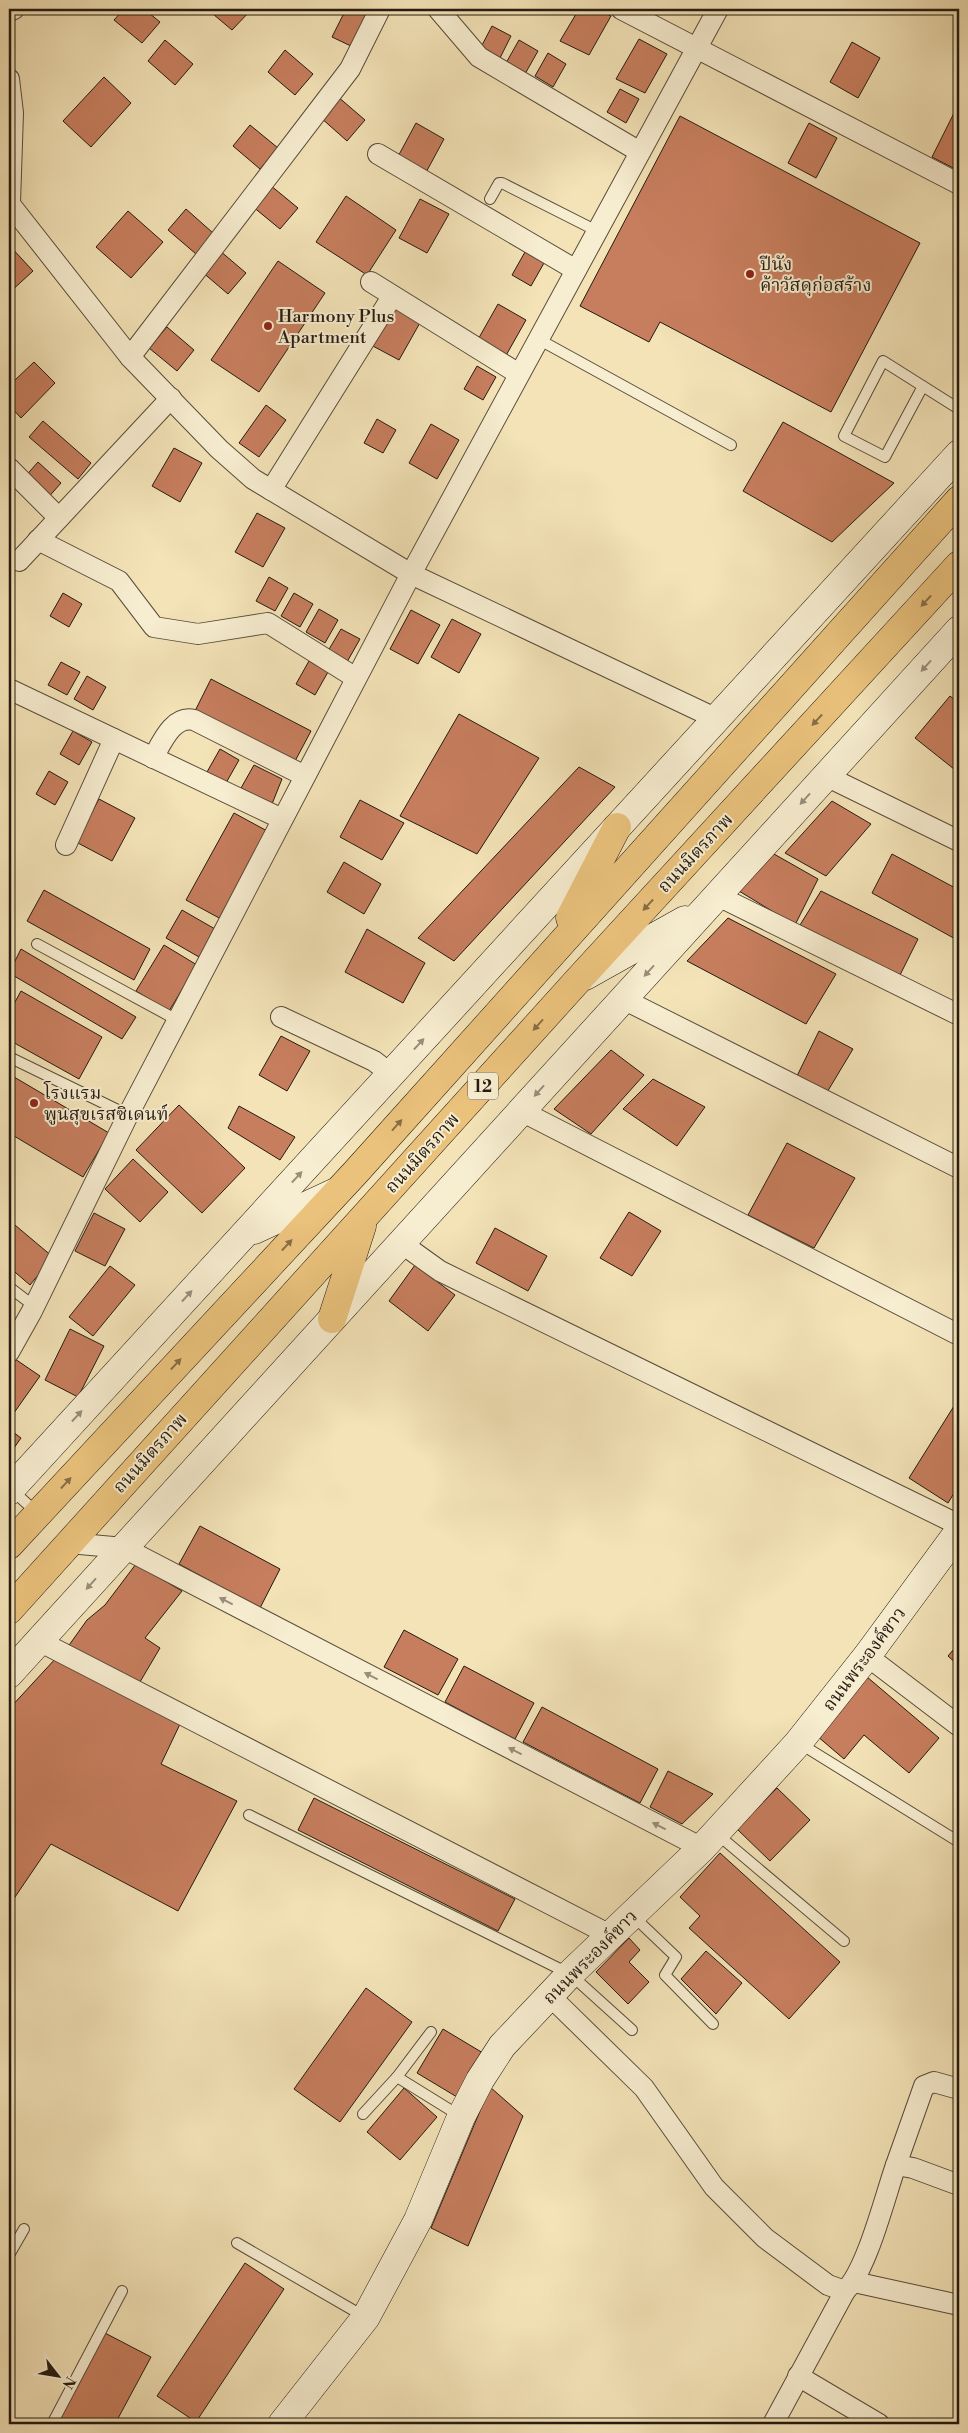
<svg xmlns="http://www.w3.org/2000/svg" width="968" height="2433" font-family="'Libre Bodoni','Noto Serif Thai',serif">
  <rect width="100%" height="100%" fill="#f3e3b7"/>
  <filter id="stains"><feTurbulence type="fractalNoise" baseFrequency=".004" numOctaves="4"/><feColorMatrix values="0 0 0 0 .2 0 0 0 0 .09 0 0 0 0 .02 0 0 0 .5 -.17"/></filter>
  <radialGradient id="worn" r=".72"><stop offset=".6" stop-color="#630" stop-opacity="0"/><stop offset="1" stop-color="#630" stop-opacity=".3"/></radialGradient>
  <g fill="#c77e5e" stroke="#241a11">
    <polygon points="124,9 144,9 160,22 142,43 114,20"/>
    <polygon points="207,9 250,9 251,10 232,30"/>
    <polygon points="346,9 371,9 353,47 332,37"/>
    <polygon points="579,9 597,9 611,16 589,55 560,41"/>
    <polygon points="492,26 511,36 499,60 480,49"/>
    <polygon points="639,39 667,54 645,93 616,79"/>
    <polygon points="165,40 193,64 175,85 148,61"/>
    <polygon points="519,40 538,51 525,74 506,63"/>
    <polygon points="852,42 880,58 858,98 830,82"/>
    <polygon points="285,50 313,74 295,95 268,72"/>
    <polygon points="548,53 566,64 553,87 535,76"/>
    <polygon points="104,77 131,103 91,147 63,121"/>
    <polygon points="620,89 639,99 626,123 607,112"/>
    <polygon points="337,96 365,120 347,141 320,117"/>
    <polygon points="959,103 959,171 932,157"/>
    <polygon points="680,116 920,243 831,412 660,322 649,342 580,306"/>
    <polygon points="416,123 444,139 423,178 395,162"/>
    <polygon points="809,123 837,138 816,178 788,163"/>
    <polygon points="250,125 278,148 260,169 233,146"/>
    <polygon points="270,185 298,208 280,229 252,206"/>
    <polygon points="346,196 396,230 367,275 316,242"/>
    <polygon points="420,199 449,214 427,253 399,238"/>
    <polygon points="186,209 213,233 196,254 168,230"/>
    <polygon points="128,211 163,242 131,278 96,247"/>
    <polygon points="9,245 33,271 9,293"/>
    <polygon points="219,250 246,273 228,294 201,271"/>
    <polygon points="525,252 544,263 531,286 512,275"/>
    <polygon points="278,261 325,293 259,392 211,360"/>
    <polygon points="498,304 526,320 504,359 476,343"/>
    <polygon points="393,306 421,321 399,360 371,345"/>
    <polygon points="167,327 194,350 177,371 149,348"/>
    <polygon points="34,362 55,383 21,418 9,405 9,376 14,381"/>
    <polygon points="477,366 496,377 483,400 464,389"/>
    <polygon points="266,405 286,420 259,457 239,443"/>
    <polygon points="377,419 396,430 383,453 364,443"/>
    <polygon points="43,421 91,463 78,479 29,437"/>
    <polygon points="783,422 894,483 832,542 743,491"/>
    <polygon points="431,424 459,440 437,479 409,463"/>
    <polygon points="174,448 202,463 180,502 152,486"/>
    <polygon points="38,462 61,483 46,500 23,479"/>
    <polygon points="257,513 285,528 263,567 235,552"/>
    <polygon points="269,577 288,588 275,611 256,601"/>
    <polygon points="63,593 82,604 69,627 50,616"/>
    <polygon points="294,593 313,604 300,627 281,616"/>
    <polygon points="319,609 338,620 325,643 306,632"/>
    <polygon points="411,610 440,625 418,664 390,649"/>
    <polygon points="452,619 481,634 459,673 431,657"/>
    <polygon points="341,629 360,639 347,662 328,651"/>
    <polygon points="309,661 328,672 315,695 296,684"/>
    <polygon points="61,662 80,672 67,695 48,685"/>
    <polygon points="87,676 106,687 93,710 74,699"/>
    <polygon points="211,679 311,731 294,763 195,711"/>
    <polygon points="950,696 959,703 959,773 915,738"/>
    <polygon points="459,714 539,758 477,854 400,816"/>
    <polygon points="73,731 92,742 79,765 60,754"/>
    <polygon points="220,749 239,760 226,783 207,772"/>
    <polygon points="254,765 282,779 272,804 241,788"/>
    <polygon points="579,767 615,787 454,961 418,938"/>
    <polygon points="49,771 68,782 55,805 36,794"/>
    <polygon points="99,799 135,818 112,861 76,842"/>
    <polygon points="360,800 404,823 382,860 340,837"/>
    <polygon points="832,801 871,824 826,876 785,853"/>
    <polygon points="234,813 269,832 221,919 186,900"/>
    <polygon points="774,854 818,879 795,925 734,888"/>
    <polygon points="892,854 959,890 959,941 872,893"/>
    <polygon points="344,862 381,884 364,914 327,892"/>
    <polygon points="44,890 150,949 134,980 27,921"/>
    <polygon points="821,891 918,939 900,975 800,925"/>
    <polygon points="182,910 215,929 199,957 166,938"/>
    <polygon points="728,918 836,974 806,1024 687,961"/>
    <polygon points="367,929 425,963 403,1003 345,972"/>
    <polygon points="164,945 197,965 169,1011 136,991"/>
    <polygon points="21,949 136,1017 122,1039 9,973"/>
    <polygon points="21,991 102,1037 79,1079 9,1040 9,1013"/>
    <polygon points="819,1031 853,1049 826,1094 796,1078"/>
    <polygon points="281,1036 310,1051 287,1091 259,1075"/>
    <polygon points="611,1050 644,1075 591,1134 554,1109"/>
    <polygon points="9,1074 109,1133 83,1177 9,1133"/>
    <polygon points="653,1079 705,1107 677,1146 623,1109"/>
    <polygon points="179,1105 245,1168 202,1213 136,1150"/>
    <polygon points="239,1106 295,1137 280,1160 228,1128"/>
    <polygon points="787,1143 855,1178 814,1248 748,1215"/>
    <polygon points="133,1159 168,1192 140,1222 105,1189"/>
    <polygon points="629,1212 661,1231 632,1276 600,1258"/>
    <polygon points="94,1213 125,1229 105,1266 75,1251"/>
    <polygon points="9,1220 53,1257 30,1285 9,1267"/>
    <polygon points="495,1228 547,1256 528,1291 476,1263"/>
    <polygon points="415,1265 455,1295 428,1331 389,1301"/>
    <polygon points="110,1266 135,1285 93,1336 69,1317"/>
    <polygon points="70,1329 104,1346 78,1397 45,1380"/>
    <polygon points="15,1359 40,1376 9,1420 9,1368"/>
    <polygon points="959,1398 959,1485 948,1503 909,1478"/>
    <polygon points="9,1429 21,1438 9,1455"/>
    <polygon points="200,1526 280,1569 260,1608 179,1564"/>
    <polygon points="136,1564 182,1591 145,1638 160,1648 137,1687 67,1648 87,1620 105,1605"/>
    <polygon points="404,1630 458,1659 438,1695 384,1667"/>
    <polygon points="959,1643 959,1666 948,1656"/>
    <polygon points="57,1657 181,1722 161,1764 237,1801 178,1911 51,1844 13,1900 9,1896 9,1709"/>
    <polygon points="464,1666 534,1703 515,1739 445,1702"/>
    <polygon points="860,1671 939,1738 909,1773 864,1735 844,1759 810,1730"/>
    <polygon points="542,1707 658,1769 640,1803 523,1742"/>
    <polygon points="668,1771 713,1794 682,1824 650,1807"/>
    <polygon points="777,1788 810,1820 770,1861 737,1829"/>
    <polygon points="314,1798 515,1899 498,1931 298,1830"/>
    <polygon points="720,1853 840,1962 789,2019 689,1928 700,1916 680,1897"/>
    <polygon points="629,1938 640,1950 629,1962 649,1982 628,2004 596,1972"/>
    <polygon points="706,1951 742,1983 716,2014 681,1979"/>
    <polygon points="366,1988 412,2022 340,2122 294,2089"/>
    <polygon points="443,2029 483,2053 457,2097 417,2073"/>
    <polygon points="490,2087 523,2116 468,2246 431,2228"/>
    <polygon points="404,2088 437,2117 400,2160 367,2132"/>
    <polygon points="245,2263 284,2289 196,2422 157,2396"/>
    <polygon points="103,2332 151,2357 115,2424 54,2424"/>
  </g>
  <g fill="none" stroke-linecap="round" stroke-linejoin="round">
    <g stroke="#584c3a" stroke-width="12">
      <g id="lane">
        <polyline points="490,199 499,183 502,183 597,231"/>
        <polyline points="538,339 731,445"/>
        <polyline points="923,386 885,457 844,436 883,361 959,409"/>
        <polyline points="37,944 177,1020"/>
        <polyline points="9,1057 128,1115"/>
        <polyline points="9,1287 34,1306"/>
        <polyline points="11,1489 37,1513"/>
        <polyline points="799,1743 959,1842"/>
        <polyline points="249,1815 570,1974 632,2030"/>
        <polyline points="717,1834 844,1941"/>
        <polyline points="632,1915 676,1957 665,1975 713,2024"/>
        <polyline points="397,2077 460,2116"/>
        <polyline points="363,2114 397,2077 431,2032"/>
        <polyline points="237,2243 365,2317"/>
        <polyline points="9,2255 24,2229"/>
        <polyline points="52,2424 122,2291"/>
      </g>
    </g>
    <g stroke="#584c3a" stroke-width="22">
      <g id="street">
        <polyline points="438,9 479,57 640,152"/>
        <polyline points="621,9 959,184"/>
        <polyline points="9,11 14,9"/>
        <polyline points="9,79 13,113 10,203"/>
        <polyline points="378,154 576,270"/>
        <polyline points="9,203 130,357 219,449 253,479 411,574 717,719"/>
        <polyline points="371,282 519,374"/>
        <polyline points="130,357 350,69 380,9"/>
        <polyline points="9,468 59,518"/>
        <polyline points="271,490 388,303"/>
        <polyline points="38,540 119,581 154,627 198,634 268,623 356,678"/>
        <polyline points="19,561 171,398"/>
        <polyline points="9,689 282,819"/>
        <path d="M153 758C162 742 173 715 194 720L305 776"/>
        <polyline points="826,776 959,841"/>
        <polyline points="66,845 114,739"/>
        <polyline points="718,896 959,1015"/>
        <polyline points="623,999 959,1168"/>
        <polyline points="281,1017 374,1061 391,1074"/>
        <polyline points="521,1111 959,1335"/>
        <polyline points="401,1243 440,1271 959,1525"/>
        <polyline points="9,1352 32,1311 128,1115 411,574 718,9"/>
        <polyline points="69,1543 124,1548 702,1848"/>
        <polyline points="39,1641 612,1936"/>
        <polyline points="867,1656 959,1726"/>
        <polyline points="551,1997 644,2088 714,2187 765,2238 828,2285 845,2291 773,2424"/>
        <polyline points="896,2165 924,2086 934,2082 959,2089"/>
        <polyline points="854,2282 959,2305"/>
        <path d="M845 2291C867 2270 885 2196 896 2165L913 2168 959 2185"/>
        <polyline points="798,2376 879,2424"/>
      </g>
    </g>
    <g stroke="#241a11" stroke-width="29">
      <g id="secondary">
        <polyline points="585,976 685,920"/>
        <polyline points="254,1230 336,1192"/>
        <polyline points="9,1491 959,454"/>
        <polyline points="9,1674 959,630"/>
        <polyline points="282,2424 366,2317 418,2220 461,2117 480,2080 502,2046 570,1974 702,1848 798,1743 867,1656 959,1531"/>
      </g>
    </g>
    <g stroke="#241a11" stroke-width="29">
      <g id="primary">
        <polyline points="570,918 617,827"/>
        <polyline points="332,1319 362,1226"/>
        <polyline points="9,1545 355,1173 959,500"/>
        <polyline points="9,1610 579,979 959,565"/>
      </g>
    </g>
    <use href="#lane" stroke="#f7edd0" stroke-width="10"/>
    <use href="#street" stroke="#f7edd0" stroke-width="20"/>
    <use href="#secondary" stroke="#f7edd0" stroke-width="28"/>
    <use href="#primary" stroke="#eac27c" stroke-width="28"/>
  </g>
  <defs><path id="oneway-solid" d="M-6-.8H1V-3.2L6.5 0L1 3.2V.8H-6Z" transform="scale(1.25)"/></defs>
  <g fill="#876e46">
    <use href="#oneway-solid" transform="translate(926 601) rotate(133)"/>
    <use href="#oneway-solid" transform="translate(817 720) rotate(133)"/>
    <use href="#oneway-solid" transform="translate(648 905) rotate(133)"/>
    <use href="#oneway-solid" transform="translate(538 1025) rotate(132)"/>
    <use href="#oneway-solid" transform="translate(397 1125) rotate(-48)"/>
    <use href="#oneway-solid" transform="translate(287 1245) rotate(-47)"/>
    <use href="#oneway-solid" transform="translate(176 1364) rotate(-47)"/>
    <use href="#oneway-solid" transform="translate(66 1483) rotate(-47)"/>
  </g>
  <g fill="#988e7a">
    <use href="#oneway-solid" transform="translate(926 666) rotate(132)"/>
    <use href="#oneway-solid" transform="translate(805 799) rotate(132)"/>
    <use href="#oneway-solid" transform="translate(649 971) rotate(132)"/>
    <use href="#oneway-solid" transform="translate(419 1044) rotate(-47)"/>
    <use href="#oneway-solid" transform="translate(539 1091) rotate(132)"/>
    <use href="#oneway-solid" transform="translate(297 1177) rotate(-47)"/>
    <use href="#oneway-solid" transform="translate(187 1296) rotate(-47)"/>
    <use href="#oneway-solid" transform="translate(77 1416) rotate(-47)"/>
    <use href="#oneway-solid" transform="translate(91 1584) rotate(132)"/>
    <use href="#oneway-solid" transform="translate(226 1601) rotate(-153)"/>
    <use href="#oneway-solid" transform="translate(371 1676) rotate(-153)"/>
    <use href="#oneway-solid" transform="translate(515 1751) rotate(-153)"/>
    <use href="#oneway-solid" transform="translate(659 1826) rotate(-153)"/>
  </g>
  <g fill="#8f2418" stroke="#f7edd0" stroke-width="2">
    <circle cx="750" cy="274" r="5"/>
    <circle cx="268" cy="326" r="5"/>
    <circle cx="34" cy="1103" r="5"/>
  </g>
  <g text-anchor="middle" stroke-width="4" stroke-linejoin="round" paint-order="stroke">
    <rect fill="#f7edd0" stroke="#63594a" stroke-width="1" x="468" y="1072.5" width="30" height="27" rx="4"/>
    <g font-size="16" font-weight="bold" fill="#241a11">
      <text x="483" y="1092">12</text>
    </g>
    <g font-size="18" fill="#241a11" stroke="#f7edd0" text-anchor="start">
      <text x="760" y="270">ปีนัง<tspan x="760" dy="21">ค้าวัสดุก่อสร้าง</tspan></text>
      <text x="278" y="322">Harmony Plus<tspan x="278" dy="21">Apartment</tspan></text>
      <text x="44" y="1099">โรงแรม<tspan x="44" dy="21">พูนสุขเรสซิเดนท์</tspan></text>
    </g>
    <g font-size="18" fill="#241a11" stroke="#f7edd0">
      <text transform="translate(695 853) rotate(-47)" y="6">ถนนมิตรภาพ</text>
      <text transform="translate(422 1153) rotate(-48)" y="6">ถนนมิตรภาพ</text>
      <text transform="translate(150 1453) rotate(-48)" y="6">ถนนมิตรภาพ</text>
      <text transform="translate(864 1659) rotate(-53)" y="6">ถนนพระองค์ขาว</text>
      <text transform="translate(590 1957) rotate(-45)" y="6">ถนนพระองค์ขาว</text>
    </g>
  </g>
  <rect width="968" height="2433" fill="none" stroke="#f3e3b7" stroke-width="30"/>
  <rect x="10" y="10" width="948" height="2413" fill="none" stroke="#241a11" stroke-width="2.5"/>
  <rect x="15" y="15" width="938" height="2403" fill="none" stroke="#241a11"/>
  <g transform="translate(58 2376) rotate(121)" stroke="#f7edd0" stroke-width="4" paint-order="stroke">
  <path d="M0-4L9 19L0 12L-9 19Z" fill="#241a11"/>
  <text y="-8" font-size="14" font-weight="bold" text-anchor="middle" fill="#241a11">N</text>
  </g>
  <rect width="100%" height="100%" filter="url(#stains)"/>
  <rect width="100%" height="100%" fill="url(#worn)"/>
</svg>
